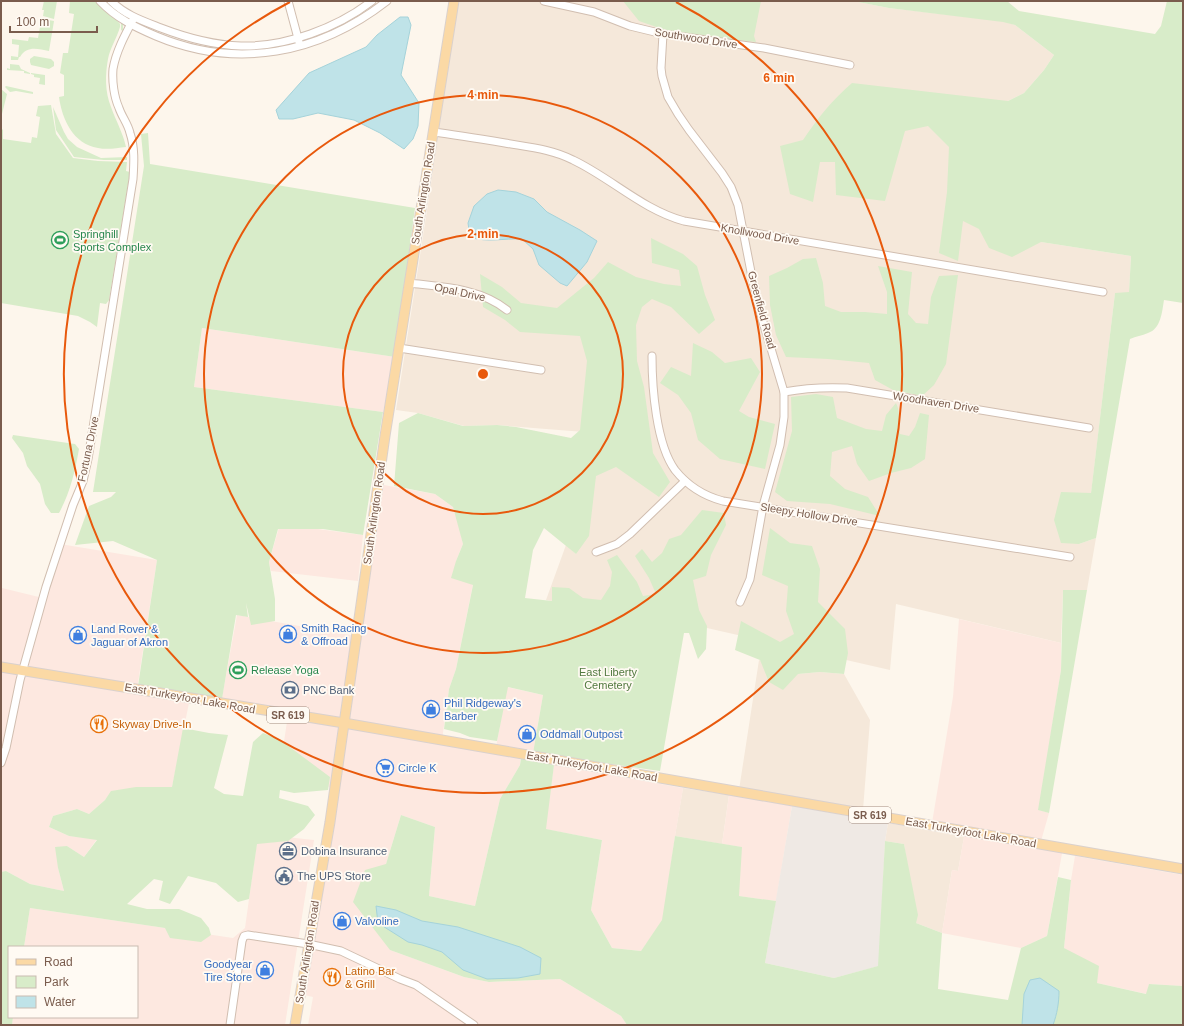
<svg xmlns="http://www.w3.org/2000/svg" width="1184" height="1026" font-family="Helvetica,sans-serif">
  <rect width="100%" height="100%" fill="#fdf6ec"/>
  <g fill="#f5e8da">
    <polygon points="456,1 853,1 889,8 1003,21 1015,25 1054,55 1044,70 1024,93 1008,101 1041,242 1131,256 1129,293 1115,293 1091,494 1079,544 1096,538 1087,590 1063,590 1061,643 896,604 890,670 685,623 546,600 566,545 576,554 597,433 497,425 464,426 418,413 396,410 430,191"/>
    <polygon points="759,660 798,674 820,672 844,674 870,720 863,810 739,790"/>
    <polygon points="683,788 729,795 722,844 675,836"/>
    <polygon points="888,823 964,837 958,871 952,870 942,933 916,923 904,844 885,841"/>
  </g>
  <g fill="#fde8e0">
    <polygon points="202,328 395,357 383,412 194,387"/>
    <polygon points="378,484 435,494 453,507 458,521 463,544 456,561 473,584 456,669 449,689 442,740 521,754 520,765 500,799 475,906 429,896 435,827 401,815 386,864 390,950 464,977 489,982 560,979 621,1016 627,1025 308,1025 313,997 300,994 334,788 279,775 288,715 221,703 237,615 356,636"/>
    <polygon points="280,524 363,535 358,581 271,571 269,562"/>
    <polygon points="60,544 157,560 137,689 190,698 172,787 112,791 105,800 89,814 77,809 53,816 49,827 69,836 97,839 84,857 67,846 58,868 64,891 30,884 6,871 1,872 1,595 2,588 43,598"/>
    <polygon points="959,619 1061,643 1061,670 1039,810 1049,813 1041,841 932,823 953,697"/>
    <polygon points="507,687 543,695 533,753 496,747"/>
    <polygon points="554,765 683,788 675,836 663,920 641,951 612,948 591,910 602,840 545,829"/>
    <polygon points="729,795 792,806 776,901 738,896 741,847 722,844"/>
    <polygon points="965,831 1063,848 1047,936 1021,948 942,933 952,870 958,871"/>
    <polygon points="258,834 314,840 285,1025 12,1025 13,1017 137,1017 137,947 24,947 30,908 233,938 245,928"/>
    <polygon points="1075,856 1183,875 1183,986 1149,984 1147,994 1097,983 1064,948 1071,880"/>
  </g>
  <polygon fill="#efe9e4" points="792,806 888,823 885,841 879,966 834,978 765,963"/>
  <g fill="#d8ecc9">
    <polygon points="44,1 57,1 54,19 43,16 44,10 42,10"/>
    <path d="M70 1H94L118 17 123 23V31L121 30V22L116 19 120 24V27C117 38 110 48 108 59 105 75 105 92 111 107 116 121 123 133 126 147 117 148 107 150 98 148 73 144 62 119 59 97L64 96V75L60 73 63 53H68L74 14 69 13Z"/>
    <polygon points="623,1 761,1 754,36 756,42 671,32 639,21"/>
    <path d="M853 1H1007L1019 11 1155 34 1161 26 1167 1H1183V303L1164 300C1162 312 1161 329 1148 333 1142 336 1136 336 1130 339L1096 538 1079 544 1061 543 1054 520 1061 492 1091 493 1115 293 1129 292 1131 256 1041 242 1012 257 989 248 979 229 963 221 958 261 939 253 947 192 949 147 928 126 905 131 885 201 836 195 835 162H820L813 202 790 194 780 146 803 140C817 119 832 100 852 83L1008 101 1024 93 1044 70 1054 55 1015 25 1003 22 889 8Z"/>
    <path d="M43 19 54 21 49 51C38 49 27 45 20 57H19L18 60H11V56L18 57 19 45 12 44V39L28 41 29 37 38 38 41 21H43Z"/>
    <polygon points="34,56 51,59 54,62 54,66 49,69 31,65 30,62 30,59"/>
    <polygon points="10,64 19,65 21,69 30,73 30,74 24,73 24,71 7,70 7,68 10,69"/>
    <polygon points="31,73 45,75 45,85 39,84 40,78 34,77 34,75 31,74"/>
    <polygon points="6,86 33,92 33,94 16,91 10,92 5,87"/>
    <polygon points="1,89 7,94 1,118 2,102 1,101"/>
    <polygon points="51,105 56,134 73,158 98,161 127,162 126,171 130,172 109,300 106,304 100,303 97,327 90,322 78,316 1,303 1,128 3,130 3,139 31,143 32,137 37,138 40,117 36,116 38,106"/>
    <polygon points="53,107 64,132 68,139 77,147 101,158 127,157 127,160 104,160 74,157 56,130"/>
    <polygon points="148,133 150,164 415,208 395,357 202,328 194,387 383,412 363,535 323,529 278,529 269,562 275,599 275,621 251,625 246,603 248,617 236,615 222,699 138,686 157,560 113,541 75,545 89,506 111,497 116,492 93,492 144,166 141,134"/>
    <polygon points="651,238 683,254 697,266 705,295 715,320 699,334 671,307 652,299 642,307 636,325 637,361 644,387 653,453 670,482 659,497 616,467 596,476 589,536 576,554 544,528 533,550 525,598 552,601 552,587 569,588 583,598 601,600 610,586 612,572 607,560 617,555 637,582 643,596 656,594 649,578 635,556 642,549 652,562 662,553 669,539 681,535 702,510 724,513 726,525 711,555 706,576 693,580 699,610 707,626 706,649 698,659 689,633 684,633 660,771 533,753 543,695 508,687 497,741 470,737 460,733 444,729 449,689 456,669 473,585 451,578 456,561 463,544 453,507 435,494 394,486 399,423 418,413 463,426 497,425 516,427 571,438 580,430 587,361 580,336 520,332 505,320 483,307 480,274 502,287 521,303 557,308 594,278 608,262 636,277 664,284 681,286 679,270 652,263"/>
    <polygon points="816,258 823,283 825,306 841,312 865,312 887,314 887,292 878,266 912,272 908,314 916,323 928,324 931,297 939,276 958,275 946,364 934,385 922,396 893,390 875,380 869,363 828,359 786,357 776,335 770,305 769,276 787,268 803,259"/>
    <polygon points="693,343 712,352 725,363 751,358 760,372 739,411 749,417 775,424 765,469 720,459 698,440 691,413 678,395 660,383 671,367 691,376"/>
    <path d="M816 394 833 397 837 418 866 429 882 431 886 415 896 403C901 413 898 423 900 434L909 436 915 427 920 413 929 415 925 459 911 468 891 473 869 481 857 464 852 446 832 452 830 476 845 489 868 497 880 516 830 504 787 501 775 492 792 431 791 397Z"/>
    <path d="M13 435 75 444 79 449C75 472 70 493 59 513H51L45 504 40 484 27 466 23 453 12 438Z"/>
    <polygon points="770,528 790,543 812,546 820,569 818,602 845,629 848,653 844,674 820,672 798,674 783,690 769,682 760,660 735,650 741,621 780,642 794,634 786,611 788,586 762,575"/>
    <polygon points="1063,590 1087,590 1049,813 1038,810 1061,670"/>
    <polygon points="183,728 209,733 228,735 214,788 224,794 243,796 253,742 263,733 279,739 330,777 328,790 294,793 280,790 279,798 308,806 315,815 304,829 288,841 257,844 249,899 238,902 216,883 188,876 170,904 159,900 163,881 154,879 127,904 147,909 179,909 201,918 209,928 211,935 201,942 170,938 165,928 30,908 24,947 9,947 9,1017 13,1017 12,1025 1,1025 1,872 6,871 30,884 64,891 58,868 55,847 67,846 84,857 97,840 69,836 49,827 53,816 77,809 89,814 105,800 111,791 136,787 172,787"/>
    <polygon points="521,758 554,765 546,829 602,840 591,910 612,948 641,951 662,920 675,836 742,847 739,896 776,901 765,963 834,978 878,966 885,841 904,844 918,915 916,923 942,933 938,989 1008,1000 1021,948 1047,936 1058,877 1071,880 1064,948 1099,966 1097,983 1146,994 1149,984 1183,986 1183,1025 627,1025 621,1016 560,979 489,982 464,977 390,950 353,902 365,870 386,864 401,815 435,827 429,896 475,906 500,799 520,765"/>
  </g>
  <g fill="#bfe3e8" stroke="#a5d3da">
    <polygon points="400,17 408,17 411,25 401,75 419,103 418,126 413,139 404,149 380,133 354,120 318,113 293,119 279,119 276,110 309,73 366,47 377,35"/>
    <path d="M498 190 516 192 534 199 547 212 580 230 597 241 587 262 567 286 560 283 539 265 533 249 522 239C503 238 488 243 470 237L468 223 474 206 487 194Z"/>
    <polygon points="376,906 396,910 422,921 458,927 520,947 541,958 540,974 518,978 487,979 463,970 442,952 422,945 408,942 378,923"/>
    <path d="M1040 978 1059 991C1059 1003 1057 1014 1053 1025H1022L1024 994 1030 980Z"/>
  </g>
  <g fill="none" stroke-linecap="round" stroke-linejoin="round">
    <g stroke="#d1beb0" stroke-width="9">
      <g id="minor">
        <path d="M100 1C116 18 135 27 156 36 237 70 319 54 387 1"/>
        <path d="M111 1C125 15 143 21 161 28 187 38 214 45 241 46 286 47 337 28 372 1"/>
        <polyline points="288,1 299,42"/>
        <polyline points="544,1 594,12 630,26 663,34 764,48 850,65"/>
        <polyline points="663,34 661,68 662,76 668,97 678,114 689,130 722,173 731,187 738,205 751,272 763,322 784,392 784,417 780,445 763,506 750,579 740,602"/>
        <path d="M433 132C457 135 481 139 505 143 528 147 552 149 573 160 611 178 643 210 684 221L1103 292"/>
        <path d="M409 283C442 287 480 288 507 310"/>
        <polyline points="399,348 541,370"/>
        <path d="M652 356C652 387 656 444 675 470 687 485 704 496 723 501L1070 557"/>
        <path d="M784 392C805 388 825 387 847 388L1089 428"/>
        <polyline points="596,552 617,544 630,534 685,481"/>
        <path d="M1 763 6 748 20 680 46 587 73 505 83 481 88 459 133 179C134 163 135 148 130 133 128 124 122 117 119 108 114 97 112 81 113 69 116 51 126 33 134 18"/>
        <polyline points="230,1025 242,941 244,936 248,935 308,944 341,951 400,979 416,985 474,1025"/>
      </g>
    </g>
    <g stroke="#dad1cd" stroke-width="11">
      <g id="major">
        <polyline points="1,667 344,723 1183,869"/>
        <polyline points="295,1025 330,822 385,436 454,1"/>
      </g>
    </g>
    <use href="#minor" stroke="#fff" stroke-width="7"/>
    <use href="#major" stroke="#fbd9a5" stroke-width="9"/>
  </g>
  <g fill="none" stroke="#e8590c" stroke-width="2">
    <circle cx="483" cy="374" r="140"/>
    <circle cx="483" cy="374" r="279"/>
    <path d="M676 2A419 419 0 1 1 290 2"/>
  </g>
  <defs>
    <g id="stadium-ring" transform="scale(0.9)"><circle r="9.5" fill="#fffaf3" stroke="#2e9e5b" stroke-width="1.5"/><path d="M0-5a6.5 5 0 1 0 0 10a6.5 5 0 1 0 0-10ZM-3.5-1.8h7v3.6h-7Z" fill="#2e9e5b"/></g>
    <g id="shop-ring" transform="scale(0.9)"><circle r="9.5" fill="#fffaf3" stroke="#3f7fe0" stroke-width="1.5"/><path d="M-5-2.5h2.3a2.7 3.5 0 0 1 5.4 0H5L5.5 6h-11ZM-1.5-2.5h3a1.5 2.3 0 0 0-3 0Z" fill="#3f7fe0"/></g>
    <g id="bank-ring" transform="scale(0.9)"><circle r="9.5" fill="#fffaf3" stroke="#5c6f8a" stroke-width="1.5"/><path d="M-6-4H6V4H-6ZM0-2.3a2.3 2.3 0 1 0 0 4.6a2.3 2.3 0 1 0 0-4.6Z" fill="#5c6f8a"/></g>
    <g id="restaurant-ring" transform="scale(0.9)"><circle r="9.5" fill="#fffaf3" stroke="#e8710a" stroke-width="1.5"/><path d="M-5-6h1v4h1v-4h1v4h1v-4h1v5L-1.5 .5V6h-2V.5L-5-1ZM5-6V6H3V1.5H1.5Q1.5-4 5-6Z" fill="#e8710a"/></g>
    <g id="supermarket-ring" transform="scale(0.9)"><circle r="9.5" fill="#fffaf3" stroke="#3f7fe0" stroke-width="1.5"/><path d="M-6-5.5h2.5l.6 2H6L4.5 2H-2.5L-4.4-4H-6ZM-1.5 3.2a1.3 1.3 0 1 0 .1 0ZM3 3.2a1.3 1.3 0 1 0 .1 0Z" fill="#3f7fe0"/></g>
    <g id="office-ring" transform="scale(0.9)"><circle r="9.5" fill="#fffaf3" stroke="#5c6f8a" stroke-width="1.5"/><path d="M-6-3h4V-5.5h4V-3h4V5H-6ZM-1-4.5V-3h2v-1.5ZM-6 0V1H6V0Z" fill="#5c6f8a"/></g>
    <g id="civic-ring" transform="scale(0.9)"><circle r="9.5" fill="#fffaf3" stroke="#5c6f8a" stroke-width="1.5"/><path d="M-.6-6.5H3V-4.5H.6V-3L4-1V1h2V6H-6V1h2V-1L-.6-3ZM-1.2 2.5V6h2.4V2.5Z" fill="#5c6f8a"/></g>
  </defs>
  <g fill-rule="evenodd">
    <use href="#stadium-ring" x="60" y="240"/>
    <use href="#shop-ring" x="288" y="634"/>
    <use href="#shop-ring" x="78" y="635"/>
    <use href="#stadium-ring" x="238" y="670"/>
    <use href="#bank-ring" x="290" y="690"/>
    <use href="#shop-ring" x="431" y="709"/>
    <use href="#restaurant-ring" x="99" y="724"/>
    <use href="#shop-ring" x="527" y="734"/>
    <use href="#supermarket-ring" x="385" y="768"/>
    <use href="#office-ring" x="288" y="851"/>
    <use href="#civic-ring" x="284" y="876"/>
    <use href="#shop-ring" x="342" y="921"/>
    <use href="#shop-ring" x="265" y="970"/>
    <use href="#restaurant-ring" x="332" y="977"/>
  </g>
  <g text-anchor="middle" stroke-width="3.5" stroke-linejoin="round" paint-order="stroke">
    <g fill="#fffaf3" stroke="#a28b7f" stroke-width="1">
      <rect x="267" y="707" width="42" height="16" rx="3"/>
      <rect x="849" y="807" width="42" height="16" rx="3"/>
    </g>
    <g font-size="10" font-weight="bold" fill="#7a5c4d">
      <text x="288" y="719">SR 619</text>
      <text x="870" y="819">SR 619</text>
    </g>
    <g font-size="11" fill="#7a5c4d" stroke="#fffaf3">
      <text transform="translate(696 38) rotate(9)" y="4">Southwood Drive</text>
      <text transform="translate(423 193) rotate(-81)" y="4">South Arlington Road</text>
      <text transform="translate(760 234) rotate(10)" y="4">Knollwood Drive</text>
      <text transform="translate(460 292) rotate(12)" y="4">Opal Drive</text>
      <text transform="translate(762 310) rotate(75)" y="4">Greenfield Road</text>
      <text transform="translate(936 402) rotate(9)" y="4">Woodhaven Drive</text>
      <text transform="translate(88 449) rotate(-78)" y="4">Fortuna Drive</text>
      <text transform="translate(374 513) rotate(-82)" y="4">South Arlington Road</text>
      <text transform="translate(809 514) rotate(9)" y="4">Sleepy Hollow Drive</text>
      <text transform="translate(190 698) rotate(10)" y="4">East Turkeyfoot Lake Road</text>
      <text transform="translate(592 766) rotate(10)" y="4">East Turkeyfoot Lake Road</text>
      <text transform="translate(971 832) rotate(10)" y="4">East Turkeyfoot Lake Road</text>
      <text transform="translate(307 952) rotate(-81)" y="4">South Arlington Road</text>
    </g>
    <g font-size="11" fill="#27864d" stroke="#fffaf3" text-anchor="start">
      <text x="73" y="238">Springhill<tspan x="73" dy="13">Sports Complex</tspan></text>
      <text x="251" y="674">Release Yoga</text>
    </g>
    <g font-size="11" fill="#366cbe" stroke="#fffaf3" text-anchor="start">
      <text x="301" y="632">Smith Racing<tspan x="301" dy="13">&amp; Offroad</tspan></text>
      <text x="91" y="633">Land Rover &amp;<tspan x="91" dy="13">Jaguar of Akron</tspan></text>
      <text x="444" y="707">Phil Ridgeway's<tspan x="444" dy="13">Barber</tspan></text>
      <text x="540" y="738">Oddmall Outpost</text>
      <text x="398" y="772">Circle K</text>
      <text x="355" y="925">Valvoline</text>
      <text x="252" y="968" text-anchor="end">Goodyear<tspan x="252" dy="13">Tire Store</tspan></text>
    </g>
    <g font-size="11" fill="#537a41" stroke="#fffaf3">
      <text x="608" y="676">East Liberty<tspan x="608" dy="13">Cemetery</tspan></text>
    </g>
    <g font-size="11" fill="#4e5e75" stroke="#fffaf3" text-anchor="start">
      <text x="303" y="694">PNC Bank</text>
      <text x="301" y="855">Dobina Insurance</text>
      <text x="297" y="880">The UPS Store</text>
    </g>
    <g font-size="11" fill="#c56008" stroke="#fffaf3" text-anchor="start">
      <text x="112" y="728">Skyway Drive-In</text>
      <text x="345" y="975">Latino Bar<tspan x="345" dy="13">&amp; Grill</tspan></text>
    </g>
  </g>
  <circle cx="483" cy="374" r="6" fill="#e8590c" stroke="#fffaf3" stroke-width="2"/>
  <g font-size="12" text-anchor="middle" font-weight="bold" fill="#e8590c" stroke="#fffaf3" stroke-width="3.5" stroke-linejoin="round" paint-order="stroke">
    <text x="779" y="82">6 min</text>
    <text x="483" y="99">4 min</text>
    <text x="483" y="238">2 min</text>
  </g>
  <rect width="1184" height="1026" fill="none" stroke="#7a5c4d" stroke-width="4"/>
  <rect x="8" y="946" width="130" height="72" fill="#fffaf3" stroke="#cabbb1"/>
  <rect x="16" y="959" width="20" height="6" fill="#fbd9a5" stroke="#cabbb1"/>
  <text x="44" y="966" font-size="12" fill="#7a5c4d">Road</text>
  <rect x="16" y="976" width="20" height="12" fill="#d8ecc9" stroke="#cabbb1"/>
  <text x="44" y="986" font-size="12" fill="#7a5c4d">Park</text>
  <rect x="16" y="996" width="20" height="12" fill="#bfe3e8" stroke="#cabbb1"/>
  <text x="44" y="1006" font-size="12" fill="#7a5c4d">Water</text>
  <path d="M10 26v6h87v-6" fill="none" stroke="#7a5c4d" stroke-width="2"/>
  <text x="16" y="26" font-size="12" fill="#7a5c4d" stroke="#fffaf3" stroke-width="3" paint-order="stroke">100 m</text>
</svg>
